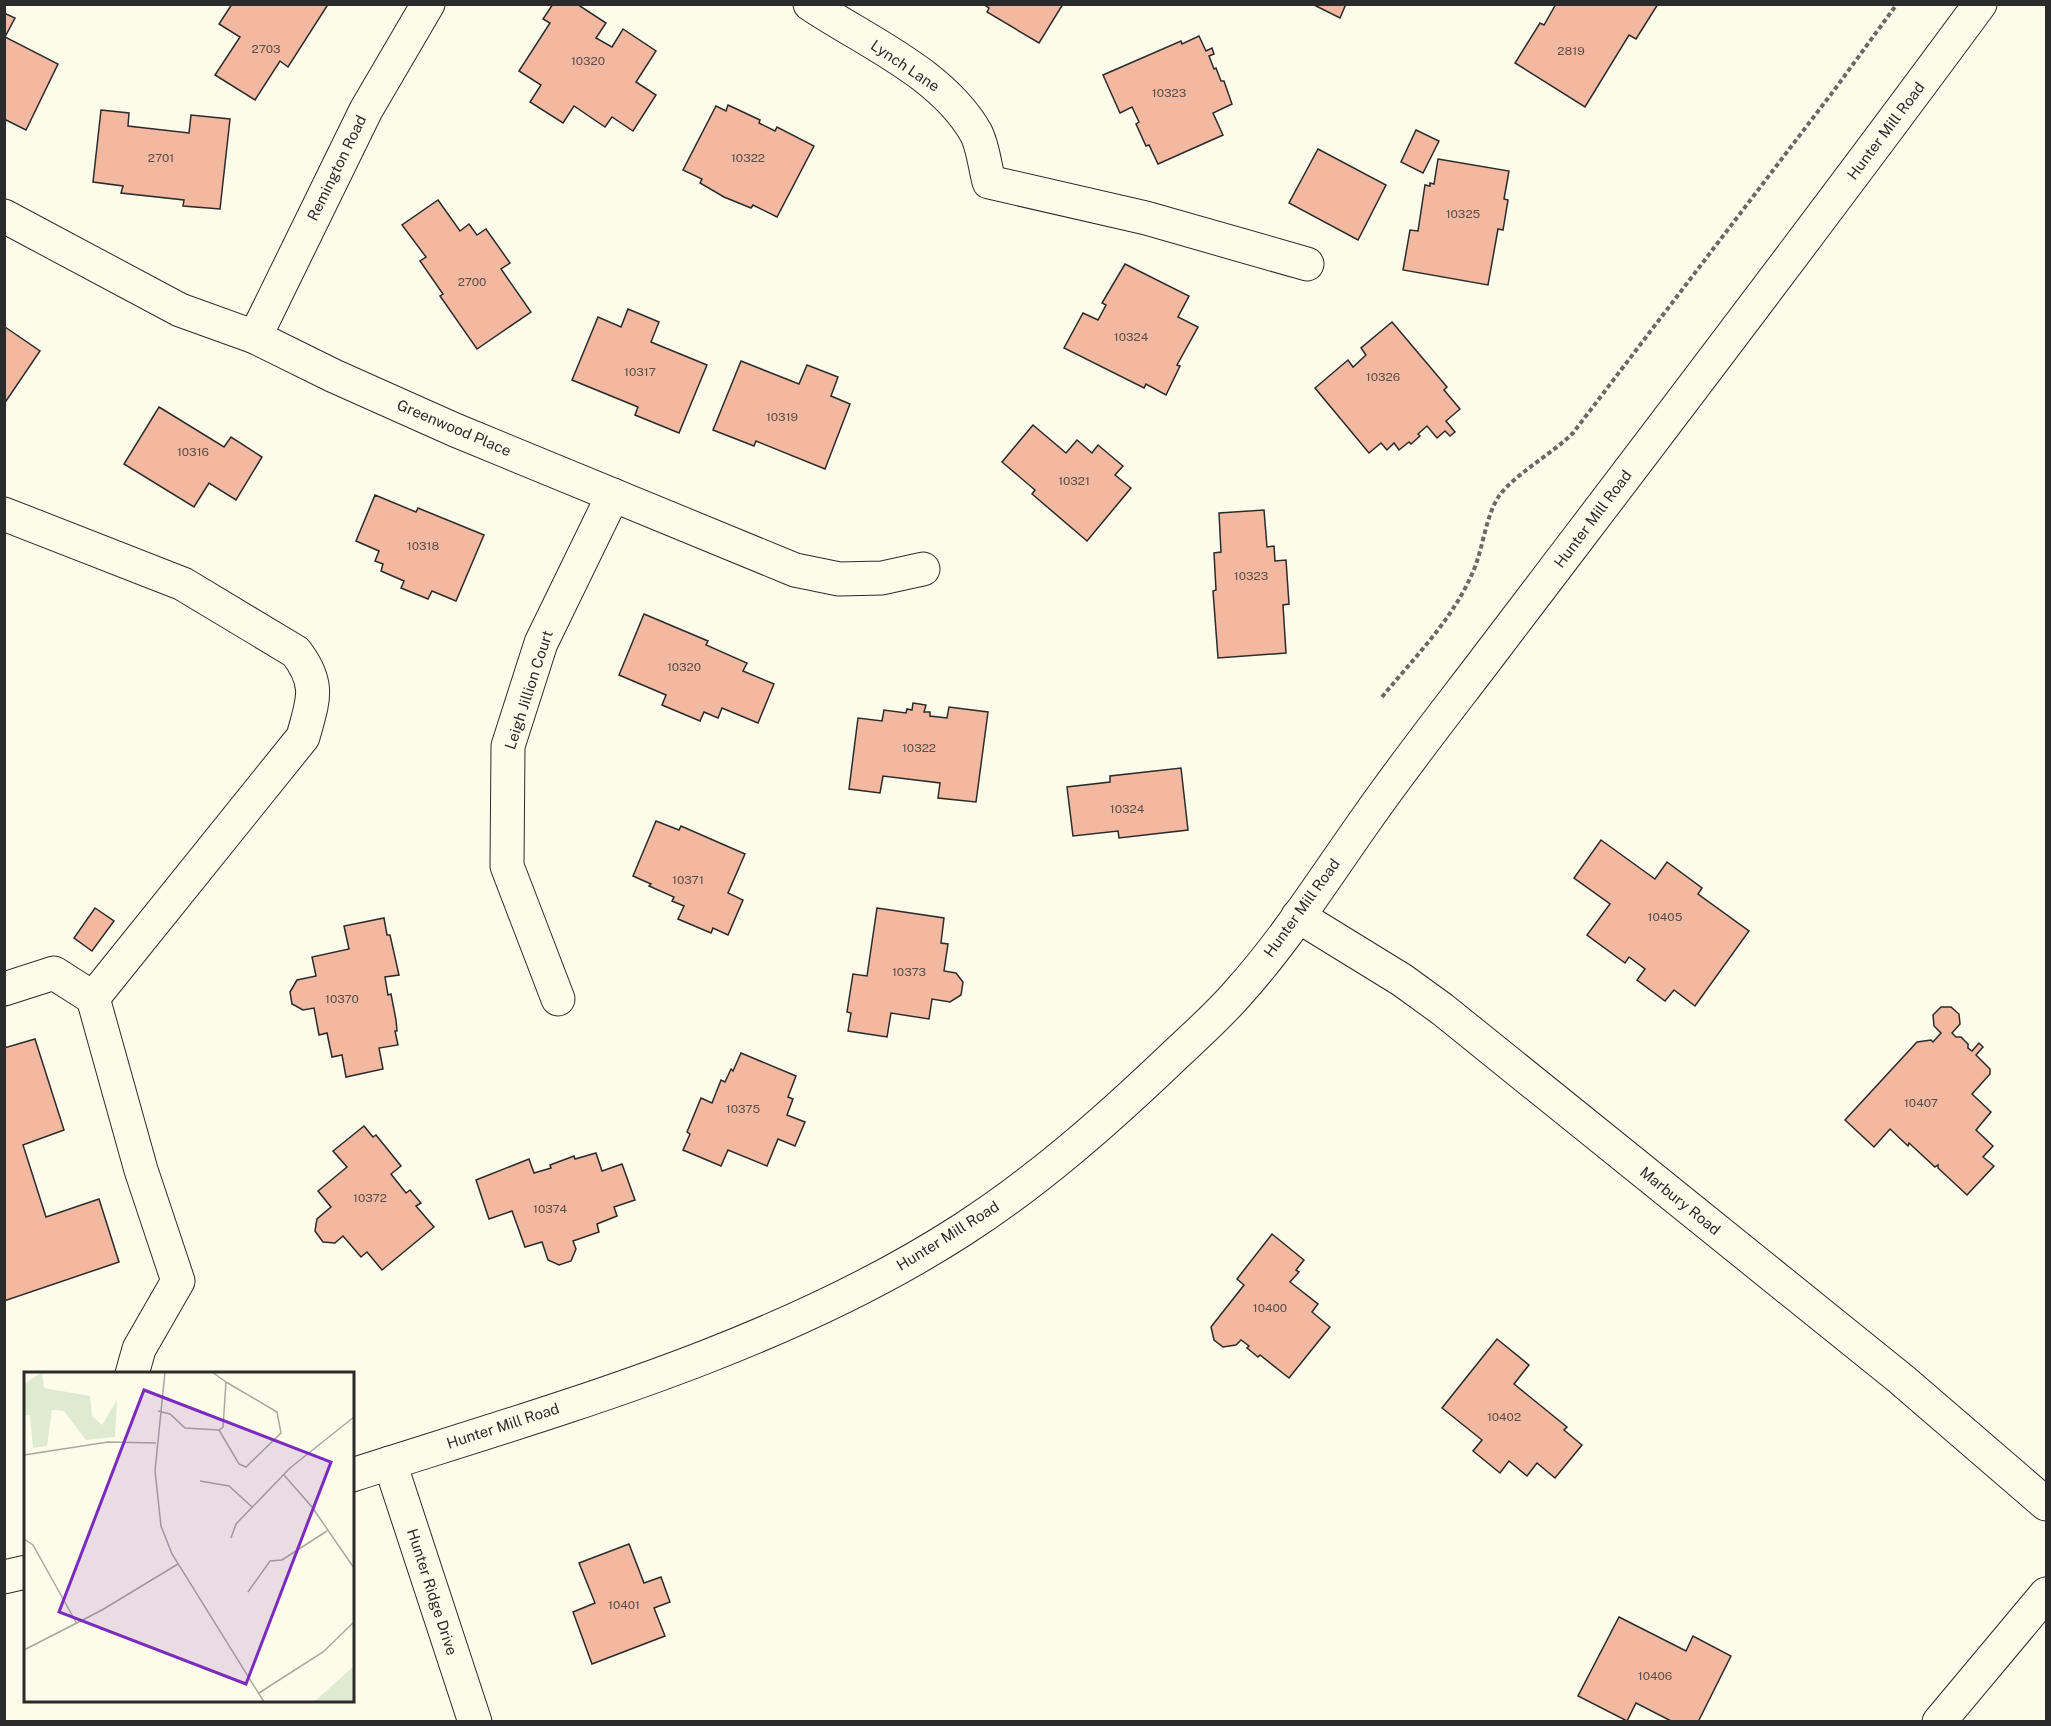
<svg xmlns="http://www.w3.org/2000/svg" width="2051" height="1726" font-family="'Public Sans',sans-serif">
  <rect width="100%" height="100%" fill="#fdfbea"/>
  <g fill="#f2b8a0" stroke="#2b2b2b" stroke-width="1.5">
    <polygon points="232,4 324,4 327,6 288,67 280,61 255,100 215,75 240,37 219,24"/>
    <polygon points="553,4 577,4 606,23 596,38 612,47 623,29 656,51 636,82 656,95 633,131 612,117 605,127 574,106 563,123 530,102 541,85 519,71 550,23 543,19"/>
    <polygon points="983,4 1063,4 1039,43 987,12 989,8"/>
    <polygon points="1312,4 1346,4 1340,18"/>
    <polygon points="1556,4 1658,4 1636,39 1629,35 1585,107 1515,63 1540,23 1544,25"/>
    <polygon points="4,13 15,18 5,37 58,64 26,130 4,119"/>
    <polygon points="1199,36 1206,51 1212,48 1214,54 1209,56 1214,69 1216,68 1221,81 1224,81 1232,104 1213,113 1223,135 1158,164 1149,145 1146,146 1136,124 1139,122 1132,107 1120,113 1103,75 1181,41 1182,44"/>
    <polygon points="728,105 760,120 759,123 775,131 777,127 814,146 777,217 753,205 751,208 724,197 700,183 702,179 683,170 716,106 726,111"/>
    <polygon points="101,110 129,113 128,126 189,133 191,115 230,119 220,209 183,206 184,200 121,193 123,186 93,182"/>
    <polygon points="1416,130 1439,141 1423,173 1401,162"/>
    <polygon points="1318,149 1386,185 1358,240 1289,203"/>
    <polygon points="1438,159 1509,171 1504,199 1508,200 1503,230 1498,229 1488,285 1403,270 1410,230 1418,231 1425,185 1430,186 1430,183 1434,184"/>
    <polygon points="438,200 460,231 469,224 477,235 486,229 510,263 501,269 531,312 477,349 440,296 443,294 420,261 426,257 402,225"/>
    <polygon points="1125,264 1189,296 1178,317 1198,327 1177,365 1180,366 1166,395 1146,384 1144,388 1064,348 1083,313 1098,320 1106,305 1102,303"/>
    <polygon points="628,309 659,322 651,342 707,365 679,433 635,415 638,407 572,380 598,317 621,327"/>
    <polygon points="1392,322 1447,387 1444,390 1460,409 1446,421 1455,432 1450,436 1445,431 1437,438 1427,426 1418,434 1420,436 1411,444 1409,442 1399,450 1394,443 1387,450 1381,443 1369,453 1315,388 1348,360 1353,367 1366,355 1361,348"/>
    <polygon points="5,327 40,351 4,404 4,328"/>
    <polygon points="741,361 799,384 807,365 838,377 831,396 850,404 825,469 756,441 754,446 713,430"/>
    <polygon points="159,407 224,447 231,437 262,457 236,500 209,483 194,507 124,464"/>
    <polygon points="1033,425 1066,453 1077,440 1092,453 1098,445 1123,466 1115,475 1131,488 1087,541 1032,494 1035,490 1002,462"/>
    <polygon points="375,495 416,512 418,508 484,535 456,601 432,591 428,599 401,588 404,581 381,571 383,564 375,561 379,551 356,541"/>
    <polygon points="1264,510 1267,547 1274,546 1275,561 1286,560 1289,604 1283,605 1286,653 1218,658 1213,591 1216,590 1214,553 1221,552 1219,513"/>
    <polygon points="644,614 708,641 706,645 747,663 743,671 774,684 758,723 722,708 718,718 704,712 700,721 662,705 666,695 619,675"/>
    <polygon points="913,703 926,705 924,712 930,712 930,716 947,718 949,707 988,712 976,802 938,798 940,783 883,776 880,793 849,789 858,718 882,721 884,710 906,713 907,709 912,710"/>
    <polygon points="1181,768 1188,830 1119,838 1118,831 1073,836 1067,787 1110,782 1110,776"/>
    <polygon points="656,821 679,830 681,826 745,854 728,893 743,900 728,935 713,928 711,933 678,919 684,906 672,901 674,897 649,886 651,884 633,876"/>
    <polygon points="1601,840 1655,879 1667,862 1702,888 1698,894 1749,931 1695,1006 1674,990 1665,1001 1637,980 1645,969 1629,957 1625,963 1587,935 1610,904 1574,878"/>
    <polygon points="95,908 114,921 92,951 74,938"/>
    <polygon points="877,908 944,918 941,943 948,944 944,971 956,973 963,982 961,995 950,1002 932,999 929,1019 891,1013 887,1037 848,1031 851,1013 847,1012 853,974 867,976"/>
    <polygon points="384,918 387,935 390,935 399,975 385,977 388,995 391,994 396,1020 397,1031 395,1031 398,1045 379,1048 383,1069 346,1077 342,1055 332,1057 327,1033 319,1035 314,1008 303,1010 292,1004 290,992 297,980 316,976 312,957 349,949 344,926"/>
    <polygon points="1941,1007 1951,1007 1959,1014 1960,1024 1952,1033 1956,1037 1961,1037 1968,1044 1968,1048 1972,1051 1979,1043 1983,1047 1976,1055 1990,1069 1990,1074 1972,1094 1991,1112 1976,1130 1993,1146 1983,1157 1994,1166 1967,1195 1938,1168 1938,1165 1935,1167 1909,1143 1908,1146 1890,1129 1874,1147 1845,1120 1917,1042 1931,1040 1933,1042 1941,1033 1934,1026 1933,1015"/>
    <polygon points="35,1039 64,1130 23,1145 46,1217 99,1199 119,1262 4,1301 4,1048"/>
    <polygon points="741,1053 796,1076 788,1097 793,1099 787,1115 805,1122 795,1146 778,1139 767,1166 728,1150 721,1166 683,1150 690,1134 687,1132 701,1098 712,1103 721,1080 725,1082 731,1069 733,1071"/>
    <polygon points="364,1126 373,1137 376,1135 401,1166 391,1174 406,1193 410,1190 421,1203 416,1206 434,1227 382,1270 367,1252 361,1257 343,1236 335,1243 323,1242 315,1231 317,1219 331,1207 318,1191 347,1167 333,1151"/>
    <polygon points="596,1153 602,1171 622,1164 635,1200 614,1207 617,1216 597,1224 599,1232 573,1241 576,1249 571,1261 559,1265 548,1260 542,1242 525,1247 512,1211 489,1219 476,1180 529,1159 534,1173 551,1168 550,1165 574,1156 575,1159"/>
    <polygon points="1272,1234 1304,1260 1296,1270 1299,1272 1290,1282 1318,1304 1312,1312 1330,1327 1289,1378 1260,1355 1258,1357 1247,1348 1249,1346 1241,1340 1236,1345 1223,1347 1214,1340 1211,1327 1244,1285 1237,1279"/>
    <polygon points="1497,1339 1529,1365 1514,1384 1567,1427 1564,1430 1582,1445 1555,1478 1537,1463 1527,1476 1509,1461 1500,1473 1473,1451 1482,1440 1442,1408"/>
    <polygon points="629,1544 644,1583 661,1577 670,1602 654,1608 665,1636 592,1664 573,1612 595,1603 579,1563"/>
    <polygon points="1619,1617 1686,1651 1693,1636 1731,1656 1698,1722 1673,1722 1636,1703 1627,1721 1578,1696"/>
  </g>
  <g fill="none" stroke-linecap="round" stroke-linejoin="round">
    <g stroke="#2b2b2b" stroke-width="35">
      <g id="minor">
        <path d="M810 4C865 41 942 73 976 133 983 146 985 167 989 182L1146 218 1307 264"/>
        <polyline points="4,216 180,310 255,337 334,376 455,430 795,570 839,579 882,578 923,569"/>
        <polyline points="255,337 366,110 428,4"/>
        <path d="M4 514 183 584 296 652C321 685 313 700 303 737L93 998"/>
        <polyline points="1298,916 1402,980 1442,1009 1901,1379 2046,1504"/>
        <polyline points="4,989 54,973 93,998 141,1170 178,1281 139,1349 132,1374"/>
        <polyline points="558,999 507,866 508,746 541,643 613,495"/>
        <polyline points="390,1463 475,1722"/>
        <polyline points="1939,1722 2046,1594"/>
      </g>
    </g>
    <g stroke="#2b2b2b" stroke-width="35">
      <g id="major">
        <path d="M352 1475C558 1409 779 1348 962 1230 1038 1181 1106 1121 1172 1058 1194 1037 1217 1017 1237 994 1285 941 1324 879 1365 821 1402 768 1442 717 1481 666 1648 446 1816 227 1980 4"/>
        <polyline points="4,1577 26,1572"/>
      </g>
    </g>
    <path stroke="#6a6964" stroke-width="4" stroke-dasharray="4.5 3" stroke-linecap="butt" d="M1382 697C1414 658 1452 620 1472 574 1483 551 1485 517 1499 496 1515 474 1552 454 1573 433L1835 89 1897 4"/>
    <use href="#minor" stroke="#fdfbea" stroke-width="33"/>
    <use href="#major" stroke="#fdfbea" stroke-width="33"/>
  </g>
  <g text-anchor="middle" stroke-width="4.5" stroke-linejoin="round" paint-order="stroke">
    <g font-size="12" fill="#5d4e48">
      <text x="266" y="53">2703</text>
      <text x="1571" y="55">2819</text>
      <text x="588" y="65">10320</text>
      <text x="1169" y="97">10323</text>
      <text x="161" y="162">2701</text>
      <text x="748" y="162">10322</text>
      <text x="1463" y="218">10325</text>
      <text x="472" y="286">2700</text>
      <text x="1131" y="341">10324</text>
      <text x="640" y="376">10317</text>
      <text x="1383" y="381">10326</text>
      <text x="782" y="421">10319</text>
      <text x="193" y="456">10316</text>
      <text x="1074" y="485">10321</text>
      <text x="423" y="550">10318</text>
      <text x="1251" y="580">10323</text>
      <text x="684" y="671">10320</text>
      <text x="919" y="752">10322</text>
      <text x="1127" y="813">10324</text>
      <text x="688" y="884">10371</text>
      <text x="1665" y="921">10405</text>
      <text x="909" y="976">10373</text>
      <text x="342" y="1003">10370</text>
      <text x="1921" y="1107">10407</text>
      <text x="743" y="1113">10375</text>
      <text x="370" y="1202">10372</text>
      <text x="550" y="1213">10374</text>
      <text x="1270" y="1312">10400</text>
      <text x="1504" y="1421">10402</text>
      <text x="624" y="1609">10401</text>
      <text x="1655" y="1680">10406</text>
    </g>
    <g font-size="15" fill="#2b2b2b" stroke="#fdfbea">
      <text transform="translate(905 66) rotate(34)" y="5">Lynch Lane</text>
      <text transform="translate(1886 131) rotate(-53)" y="5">Hunter Mill Road</text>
      <text transform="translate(337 168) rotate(-64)" y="5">Remington Road</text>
      <text transform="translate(454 428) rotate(23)" y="5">Greenwood Place</text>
      <text transform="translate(1593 519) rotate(-53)" y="5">Hunter Mill Road</text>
      <text transform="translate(529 690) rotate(-72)" y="5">Leigh Jillion Court</text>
      <text transform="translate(1302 908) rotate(-54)" y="5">Hunter Mill Road</text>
      <text transform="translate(1680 1201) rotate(39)" y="5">Marbury Road</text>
      <text transform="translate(948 1236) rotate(-32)" y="5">Hunter Mill Road</text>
      <text transform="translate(503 1426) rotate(-18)" y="5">Hunter Mill Road</text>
      <text transform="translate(432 1592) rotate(72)" y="5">Hunter Ridge Drive</text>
    </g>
  </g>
  <g transform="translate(24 1372)">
    <rect width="330" height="330" fill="#fdfbea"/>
    <path d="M18 0 20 16 66 24 68 44 78 53 93 28 91 65 62 68 40 39 28 38 23 74 9 76 6 43H0V12ZM330 294V330H290Z" fill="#deebd1"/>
    <path fill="none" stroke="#a9a89e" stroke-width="1.5" d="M141 0 131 99 137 154 148 182 240 330M134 39 146 42 161 56 195 58 199 55 202 10 188 0M195 58 215 92 222 95 257 61 253 40 202 10M0 83 84 70 132 71M260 103 288 135 330 196M176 109 205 114 228 135M207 166 212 152 266 96 330 45M0 167 9 173 53 252M224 220 246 189 258 188 303 159M0 278 78 238 154 192M235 321 299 280 330 250"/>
    <path fill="#7b2cbf" fill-opacity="0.15" stroke="#7b2cbf" stroke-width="3" d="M120 18 307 90 222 312 35 240Z"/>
    <rect width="330" height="330" fill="none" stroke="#2b2b2b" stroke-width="3"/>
  </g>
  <rect width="2051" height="1726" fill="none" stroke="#2b2b2b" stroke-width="12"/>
</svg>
